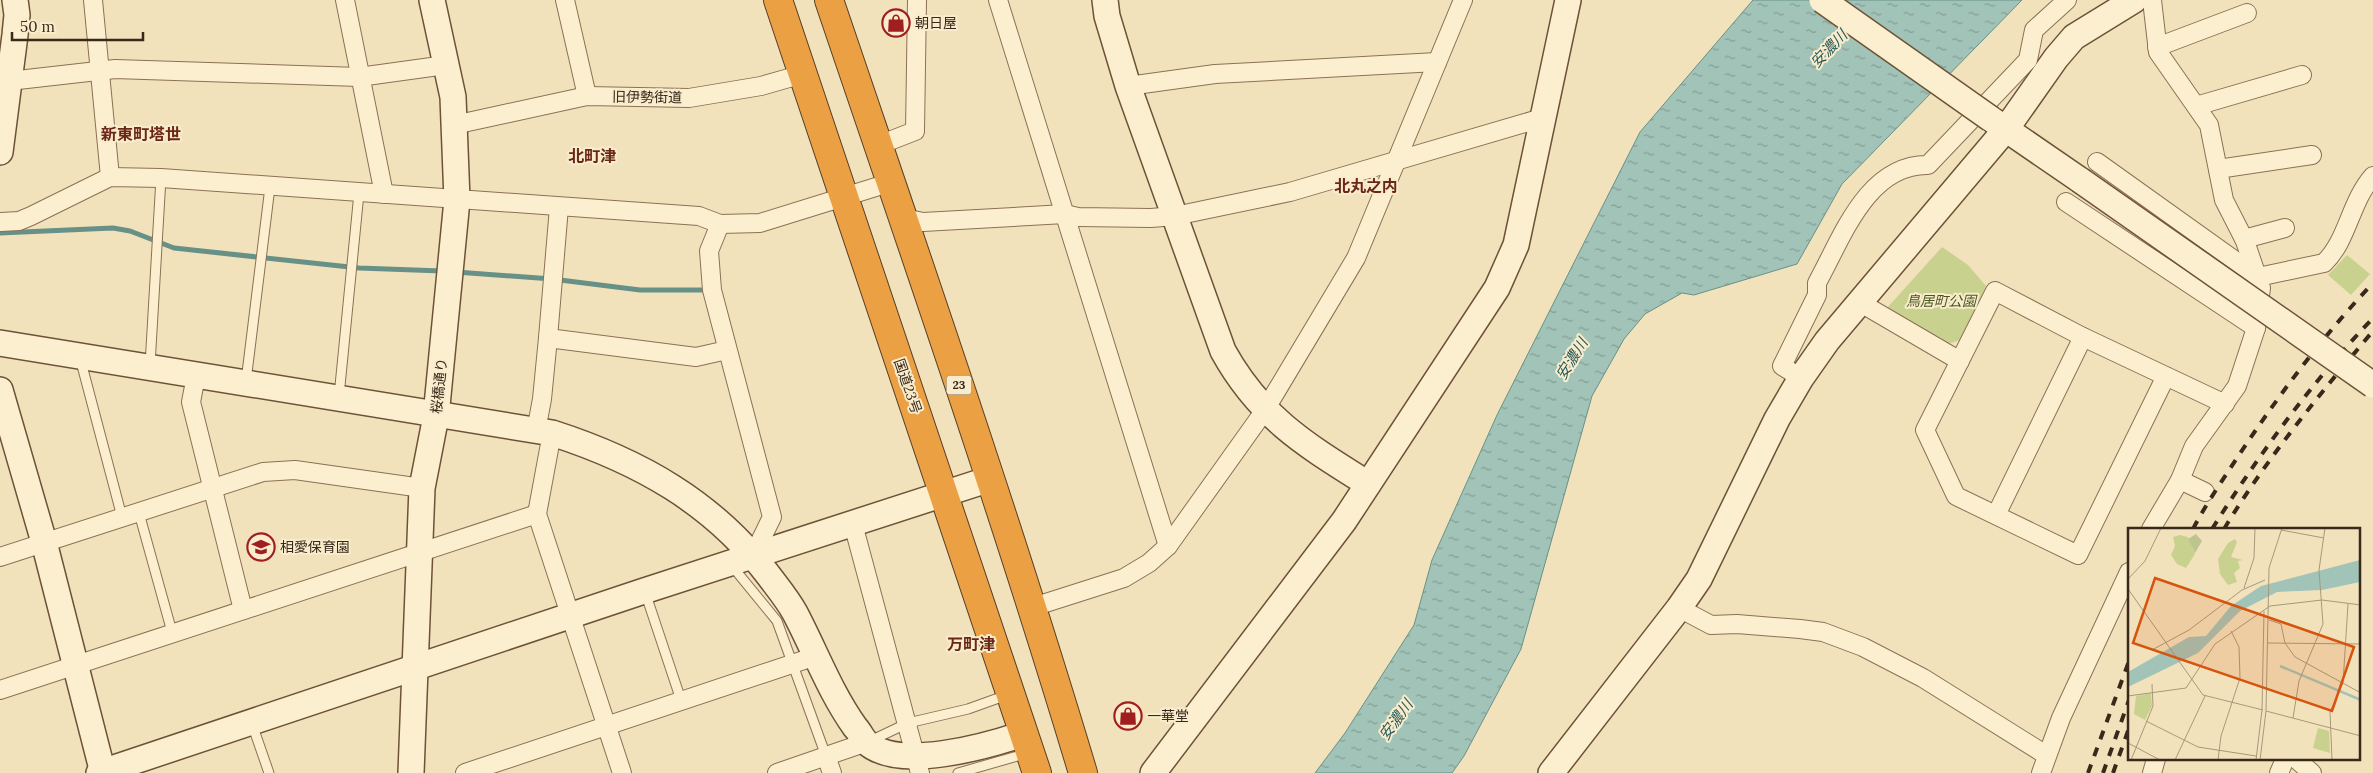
<svg xmlns="http://www.w3.org/2000/svg" width="2373" height="773" font-family="Lora,'Noto Sans JP',serif">
  <defs>
    <pattern id="water-ripples" width="26" height="14" patternUnits="userSpaceOnUse" patternTransform="scale(1.25)"><rect width="26" height="14" fill="#a1c3b8"/><path d="M2 4q2-2 4 0t4 0M15 11q2-2 4 0t4 0" fill="none" stroke="#849e95"/></pattern>
  </defs>
  <rect width="100%" height="100%" fill="#f2e2bc"/>
  <g fill="#c9d18f">
    <polygon points="1942,247 1968,265 1986,286 1960,340 1948,344 1887,308"/>
    <polygon points="2347,255 2370,274 2351,295 2328,275"/>
  </g>
  <polygon fill="url(#water-ripples)" stroke="#679187" points="1753,0 2022,0 1842,184 1797,264 1694,295 1682,293 1645,314 1624,339 1592,396 1521,649 1464,756 1452,773 1315,773 1345,733 1414,625 1432,560 1497,415 1640,132"/>
  <g fill="none" stroke-linecap="round" stroke-linejoin="round">
    <g stroke="#679187" stroke-width="5">
      <polyline points="0,233 113,228 130,231 174,248 359,268 442,271"/>
      <polyline points="456,272 552,279 640,290 709,290"/>
    </g>
    <g stroke="#8b7154" stroke-width="11">
      <g id="lane">
        <polyline points="80,358 122,517"/>
        <polyline points="150,365 161,178"/>
        <polyline points="246,381 270,187"/>
        <polyline points="339,396 359,193"/>
        <polyline points="139,513 172,632"/>
        <polyline points="732,566 777,621 826,756"/>
        <polyline points="645,592 681,700"/>
        <polyline points="252,724 269,773"/>
        <polyline points="870,741 908,723 968,709 1007,695"/>
        <polyline points="958,773 1028,753"/>
      </g>
    </g>
    <g stroke="#8b7154" stroke-width="20">
      <g id="street">
        <polyline points="93,0 110,177"/>
        <polyline points="345,0 384,194"/>
        <polyline points="565,0 587,96"/>
        <polyline points="998,0 1168,546"/>
        <polyline points="2152,0 2158,52 2209,125 2224,200 2245,241 2261,288 2256,328 2237,386 2194,446 2180,480 2205,492"/>
        <polyline points="2157,47 2247,13"/>
        <polyline points="9,81 115,69 359,77 446,65"/>
        <polyline points="1128,86 1215,74 1437,62"/>
        <polyline points="2196,106 2302,75"/>
        <polyline points="454,125 587,96 689,98 761,86 803,74"/>
        <polyline points="879,145 915,131 917,0"/>
        <path d="M2097 162 2258 277 2324 263C2348 240 2350 202 2373 176"/>
        <polyline points="2218,169 2312,155"/>
        <polyline points="2066,202 2256,328"/>
        <polyline points="559,207 548,338 696,357 727,350"/>
        <polyline points="904,218 923,222 1065,214 1078,217 1151,218 1175,216 1290,192 1542,118"/>
        <polyline points="0,222 19,221 31,216 110,177 161,178 699,216 720,224 760,223 892,182"/>
        <polyline points="720,224 709,251 712,290 772,517 753,556"/>
        <polyline points="2244,239 2285,228"/>
        <polyline points="1859,302 1960,361"/>
        <polyline points="196,376 191,402 243,610"/>
        <polyline points="2166,376 2078,555 1956,496 1925,430 1995,291 2083,337 2225,404"/>
        <path d="M1801 378 1782 366 1817 295V283C1842 238 1867 164 1928 165L2028 60 2034 30 2067 0"/>
        <polyline points="536,431 542,399 548,338"/>
        <polyline points="552,433 537,514 622,773"/>
        <polyline points="1996,515 2083,337"/>
        <polyline points="853,524 920,773"/>
        <polyline points="2151,529 2180,480"/>
        <polyline points="0,557 263,472 295,470 422,488"/>
        <polyline points="1033,607 1124,578 1149,563 1168,546 1265,410 1356,258 1463,0"/>
        <polyline points="1679,608 1711,625 1737,624 1800,629 1823,632 1863,647 1923,678 2046,755"/>
        <polyline points="0,690 537,514"/>
        <polyline points="826,756 832,773"/>
        <polyline points="2296,759 2312,773"/>
        <polyline points="465,773 816,656"/>
        <polyline points="777,773 867,742"/>
        <polyline points="2041,773 2061,718 2129,572"/>
        <polyline points="2152,773 2156,759"/>
        <polyline points="2279,773 2285,759"/>
      </g>
    </g>
    <g stroke="#6d5237" stroke-width="28">
      <g id="secondary">
        <path d="M1105 0 1107 16 1128 86 1223 351C1260 418 1306 445 1368 484"/>
        <polyline points="1994,121 2080,180"/>
        <polyline points="0,152 15,35 17,15 15,0"/>
        <path d="M0 343 552 433C639 461 713 502 769 576 778 588 788 600 795 613 815 651 830 692 855 727 859 731 862 738 866 742 898 772 987 746 1023 734"/>
        <polyline points="0,390 44,542 103,773"/>
        <polyline points="99,773 644,591 990,479"/>
        <polyline points="411,773 422,488 436,416 457,200 453,97 432,0"/>
        <polyline points="1153,773 1344,521 1497,288 1516,245 1568,0"/>
        <polyline points="1551,773 1679,608 1699,579 1777,419 1801,378 1827,341 2006,129 2056,58 2074,37 2134,0"/>
      </g>
    </g>
    <g stroke="#583f29" stroke-width="30">
      <g id="highway">
        <polyline points="778,0 1037,773"/>
        <path d="M829 0C916 257 1005 513 1083 773"/>
      </g>
    </g>
    <use href="#lane" stroke="#fcefd0" stroke-width="9"/>
    <use href="#street" stroke="#fcefd0" stroke-width="18"/>
    <use href="#secondary" stroke="#fcefd0" stroke-width="25"/>
    <use href="#highway" stroke="#eba143" stroke-width="28"/>
    <g stroke="#39291a" stroke-width="4" stroke-dasharray="9 9" stroke-linecap="butt">
      <path d="M2193 529C2206 504 2222 481 2237 458 2278 396 2322 337 2373 283"/>
      <path d="M2212 529C2260 453 2311 383 2373 318"/>
      <path d="M2224 529C2267 458 2319 395 2373 331"/>
      <polyline points="2088,773 2129,661"/>
      <polyline points="2103,773 2129,700"/>
      <polyline points="2113,773 2129,728"/>
    </g>
    <g stroke="#6d5237" stroke-width="28" stroke-linecap="butt">
      <g id="secondary-bridge">
        <polyline points="1822,0 1991,119"/>
        <polyline points="2080,180 2373,385"/>
      </g>
    </g>
    <use href="#secondary-bridge" stroke="#fcefd0" stroke-width="25"/>
  </g>
  <defs>
    <g id="shop-ring" transform="scale(1.4375)"><circle r="9.5" fill="#f9eccd" stroke="#a01e1f" stroke-width="1.5"/><path d="M-5-2.5h2.3a2.7 3.5 0 0 1 5.4 0H5L5.5 6h-11ZM-1.5-2.5h3a1.5 2.3 0 0 0-3 0Z" fill="#a01e1f"/></g>
    <g id="school-ring" transform="scale(1.4375)"><circle r="9.5" fill="#f9eccd" stroke="#a01e1f" stroke-width="1.5"/><path d="M0-5L7-2L0 1L-7-2ZM-4 1L0 2.5L4 1V4Q0 6-4 4Z" fill="#a01e1f"/></g>
  </defs>
  <g fill-rule="evenodd">
    <use href="#shop-ring" x="896" y="23"/>
    <use href="#school-ring" x="261" y="547"/>
    <use href="#shop-ring" x="1128" y="716"/>
  </g>
  <g text-anchor="middle" stroke-width="4" stroke-linejoin="round" paint-order="stroke">
    <rect fill="#f9eccd" stroke="#736450" stroke-width="1" x="946.5" y="375.5" width="25" height="19" rx="4"/>
    <g font-size="12" font-weight="bold" fill="#39291a">
      <text x="959" y="389">23</text>
    </g>
    <g font-size="14" fill="#39291a" stroke="#f9eccd" text-anchor="start">
      <text x="915" y="28">朝日屋</text>
      <text x="280" y="552">相愛保育園</text>
      <text x="1147" y="721">一華堂</text>
    </g>
    <g font-size="14" fill="#39291a" stroke="#f9eccd">
      <text transform="translate(647 97) rotate(1)" y="5">旧伊勢街道</text>
      <text transform="translate(439 386) rotate(-84)" y="5">桜橋通り</text>
      <text transform="translate(908 386) rotate(71)" y="5">国道23号</text>
    </g>
    <g font-size="14" font-style="italic" fill="#49571f" stroke="#f9eccd">
      <text x="1941" y="306">鳥居町公園</text>
    </g>
    <g font-size="15" font-style="italic" fill="#285a57" stroke="#f9eccd">
      <text transform="translate(1829 49) rotate(-46)" y="5">安濃川</text>
      <text transform="translate(1572 359) rotate(-58)" y="5">安濃川</text>
      <text transform="translate(1396 720) rotate(-54)" y="5">安濃川</text>
    </g>
    <g font-size="16" font-weight="bold" fill="#6a2716" stroke="#f9eccd">
      <text x="141" y="140">新東町塔世</text>
      <text x="592" y="162">北町津</text>
      <text x="1366" y="192">北丸之内</text>
      <text x="971" y="650">万町津</text>
    </g>
  </g>
  <g transform="translate(2128 528)">
    <rect width="232" height="232" fill="#f2e2bc"/>
    <path d="M52 7 60 9 67 26 58 40 49 36 43 27 47 18 45 9ZM107 11 109 14 103 29 115 32 110 33 112 40 106 45 109 54 100 57 92 46 90 31 100 15Z" fill="#c9d18f"/>
    <path d="M68 6 74 13 67 25 60 11Z" fill="#bec490"/>
    <path d="M23 165 24 178 17 192 6 186 8 168ZM190 200 201 203 202 225 185 220Z" fill="#c9d18f"/>
    <path d="M232 32V54L194 62 149 64 112 83 70 125 0 159V144L61 109 78 108 103 78 133 58Z" fill="#a1c3b8"/>
    <path fill="none" stroke="#a1c3b8" stroke-width="2.5" d="M152 138 233 172"/>
    <path fill="none" stroke="#a8987b" stroke-width="1" d="M153 2 196 10M0 51 17 33 33 0M116 60 126 30 127 0M0 61 75 167 135 182M141 92 153 96 157 115 167 129 233 165M140 115 233 116M24 122 61 102 114 62 137 52M0 168 58 160 87 116 142 78 194 72 233 77M138 183 233 208M165 190 171 153 195 96 191 42 197 0M18 193 70 219 128 228M0 215 32 232M3 232 25 178 24 156M47 232 77 168M90 232 93 208 112 150 111 119 103 103M128 232 134 182 136 83M132 232 138 183 141 40 154 0M204 232 202 184 215 155 220 76"/>
    <path fill="#d6540d" fill-opacity="0.15" stroke="#d6540d" stroke-width="2.5" d="M27 50 226 119 204 183 5 115Z"/>
    <rect width="232" height="232" fill="none" stroke="#39291a" stroke-width="2.5"/>
  </g>
  <path d="M12 32v8h131v-8" fill="none" stroke="#39291a" stroke-width="2.5"/>
  <text x="20" y="32" font-size="15" fill="#39291a" stroke="#f9eccd" stroke-width="4" paint-order="stroke">50 m</text>
</svg>
